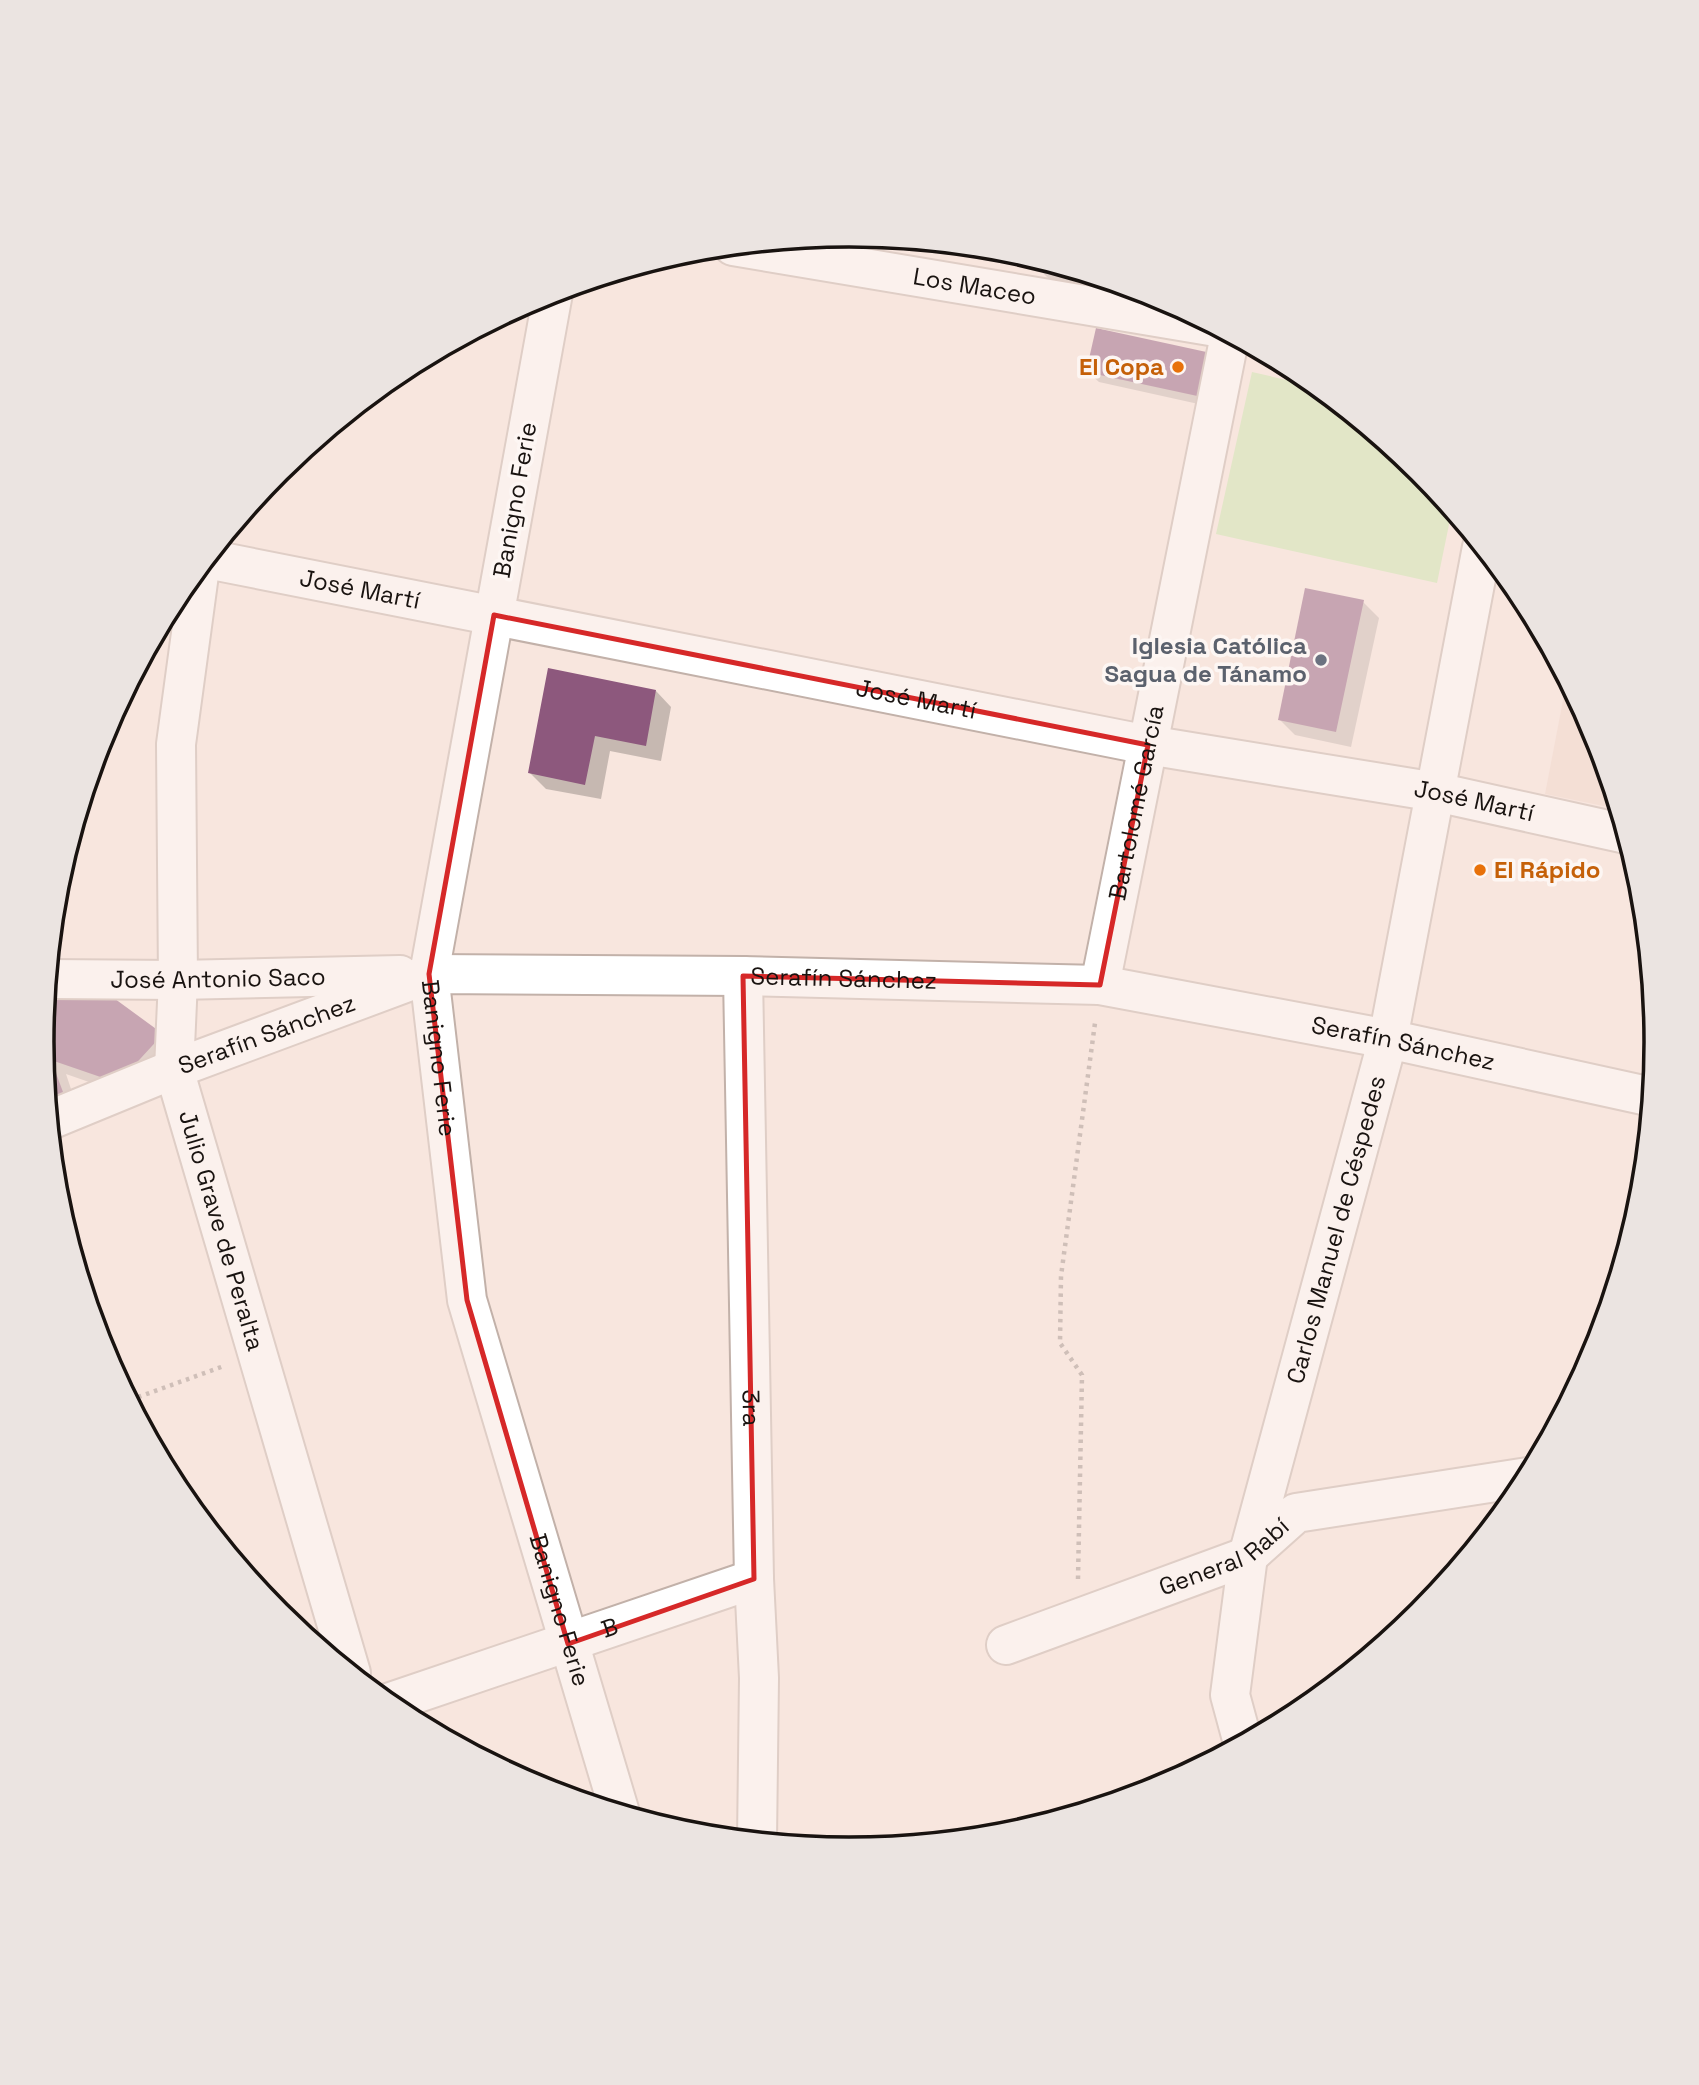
<svg xmlns="http://www.w3.org/2000/svg" width="1699" height="2085" font-family="'Space Grotesk',sans-serif">
  <rect width="100%" height="100%" fill="#f8e6de"/>
  <polygon fill="#f0d7cb" points="1564,695 1576,698 1596,734 1618,809 1545,794"/>
  <polygon fill="#c7e7aa" points="1252,372 1317,387 1421,472 1452,510 1437,583 1216,534"/>
  <g fill="#0003">
    <polygon points="1040,260 1159,297 1187,312 1048,278 1038,268"/>
    <polygon points="1210,355 1212,407 1099,382 1088,372"/>
    <polygon points="1363,602 1379,618 1351,747 1295,735 1279,719"/>
    <polygon points="656,691 671,707 661,761 610,751 601,799 546,789 530,773"/>
    <polygon points="47,989 177,1051 135,1098 66,1074 80,1116 51,1130 42,1042"/>
  </g>
  <g fill="#8d587d">
    <polygon points="1038,260 1159,297 1163,300 1036,269"/>
    <polygon points="1096,328 1211,353 1202,397 1086,372"/>
    <polygon points="1305,588 1364,600 1336,732 1278,720"/>
    <polygon points="548,668 656,690 646,746 595,736 585,785 528,773"/>
    <polygon points="96,985 163,1034 118,1083 51,1060 66,1100 48,1108 42,1042 47,988"/>
  </g>
  <g fill="none" stroke-linecap="round" stroke-linejoin="round">
    <g stroke="#c2b1a9" stroke-width="42">
      <g id="minor">
        <path id="s1" d="M553 293 429 974 467 1300 620 1813"/>
        <path id="s2" d="M200 567 176 744 178 980 174 1069 351 1673"/>
        <path id="s3" d="M743 976 754 1579 759 1678 757 1841"/>
        <path id="s4" d="M48 979 178 980 400 975"/>
        <path id="s5" d="M1100 985 1230 335"/>
        <path id="s6" d="M50 1120 174 1069 429 974 743 976 1100 985 1388 1039 1652 1097"/>
        <path id="s7" d="M1006 1645 1248 1556 1296 1513 1528 1477"/>
        <path id="s8" d="M388 1703 754 1579"/>
        <path id="s9" d="M1243 1743 1230 1695 1248 1556 1388 1039 1482 547"/>
      </g>
    </g>
    <g stroke="#c2b1a9" stroke-width="42">
      <g id="tertiary">
        <path id="s10" d="M207 559 1148 745 1436 792 1626 834"/>
      </g>
    </g>
    <g stroke="#c2b1a9" stroke-width="42">
      <g id="secondary">
        <path id="s11" d="M733 246 1216 327"/>
      </g>
    </g>
    <g stroke="#9d908a" stroke-width="4.5" stroke-dasharray="3.5 5" stroke-linecap="butt">
      <polyline points="130,1400 224,1366"/>
      <polyline points="1078,1579 1082,1375 1060,1343 1061,1276 1095,1023"/>
    </g>
    <use href="#minor" stroke="#fff" stroke-width="38"/>
    <use href="#tertiary" stroke="#fff" stroke-width="38"/>
    <use href="#secondary" stroke="#fff" stroke-width="38"/>
  </g>
  <path d="M0 0H1699V2085H0ZM494 615 1148 745 1100 985 743 976 754 1579 568 1644 467 1300 429 974Z" fill="#f8e6de" fill-opacity=".55" fill-rule="evenodd"/>
  <path fill="none" stroke="#d62828" stroke-width="5" stroke-linejoin="round" d="M494 615 1148 745 1100 985 743 976 754 1579 568 1644 467 1300 429 974Z"/>
  <g fill="#e8710a" stroke="#fdf6f3" stroke-width="2.5">
    <circle cx="1178" cy="367" r="7"/>
    <circle cx="1480" cy="870" r="7"/>
  </g>
  <circle fill="#6b7280" stroke="#fdf6f3" stroke-width="2.5" cx="1321" cy="660" r="7"/>
  <g text-anchor="middle" stroke-width="7" stroke-linejoin="round" paint-order="stroke">
    <g font-size="24" fill="#191310" stroke="#fdf6f3">
      <text dy="8" stroke="none"><textPath href="#s11" startOffset="245">Los Maceo</textPath></text>
      <text transform="translate(515 500) rotate(-80)" y="8">Banigno Ferie</text>
      <text dy="8" stroke="none"><textPath href="#s10" startOffset="156">José Martí</textPath></text>
      <text dy="8" stroke="none"><textPath href="#s10" startOffset="723">José Martí</textPath></text>
      <text dy="8" stroke="none"><textPath href="#s10" startOffset="1290">José Martí</textPath></text>
      <text dy="8" stroke="none"><textPath href="#s5" startOffset="186">Bartolomé García</textPath></text>
      <text dy="8" stroke="none"><textPath href="#s4" startOffset="170">José Antonio Saco</textPath></text>
      <text dy="8" stroke="none"><textPath href="#s6" startOffset="821">Serafín Sánchez</textPath></text>
      <text dy="8" stroke="none"><textPath href="#s6" startOffset="233">Serafín Sánchez</textPath></text>
      <text dy="8" stroke="none"><textPath href="#s6" startOffset="1386">Serafín Sánchez</textPath></text>
      <text dy="8" stroke="none"><textPath href="#s1" startOffset="777">Banigno Ferie</textPath></text>
      <text dy="8" stroke="none"><textPath href="#s9" startOffset="528">Carlos Manuel de Céspedes</textPath></text>
      <text dy="8" stroke="none"><textPath href="#s2" startOffset="672">Julio Grave de Peralta</textPath></text>
      <text dy="8" stroke="none"><textPath href="#s3" startOffset="432">3ra</textPath></text>
      <text dy="8" stroke="none"><textPath href="#s7" startOffset="236">General Rabí</textPath></text>
      <text dy="8" stroke="none"><textPath href="#s1" startOffset="1344">Banigno Ferie</textPath></text>
      <text dy="8" stroke="none"><textPath href="#s8" startOffset="234">B</textPath></text>
    </g>
    <g font-size="24" font-weight="bold" fill="#c56008" stroke="#fdf6f3" text-anchor="end">
      <text x="1164" y="375">El Copa</text>
      <text x="1494" y="878" text-anchor="start">El Rápido</text>
    </g>
    <g font-size="24" font-weight="bold" fill="#5b616d" stroke="#fdf6f3" text-anchor="end">
      <text x="1307" y="654">Iglesia Católica<tspan x="1307" dy="28">Sagua de Tánamo</tspan></text>
    </g>
  </g>
  <path d="M0 0H1699V2085H0ZM54 1042a795 795 0 1 1 1590 0a795 795 0 1 1-1590 0Z" fill="#ebe4e1" fill-rule="evenodd"/>
  <path fill="none" stroke="#191310" stroke-width="3.5" d="M54 1042a795 795 0 1 1 1590 0a795 795 0 1 1-1590 0Z"/>
</svg>
